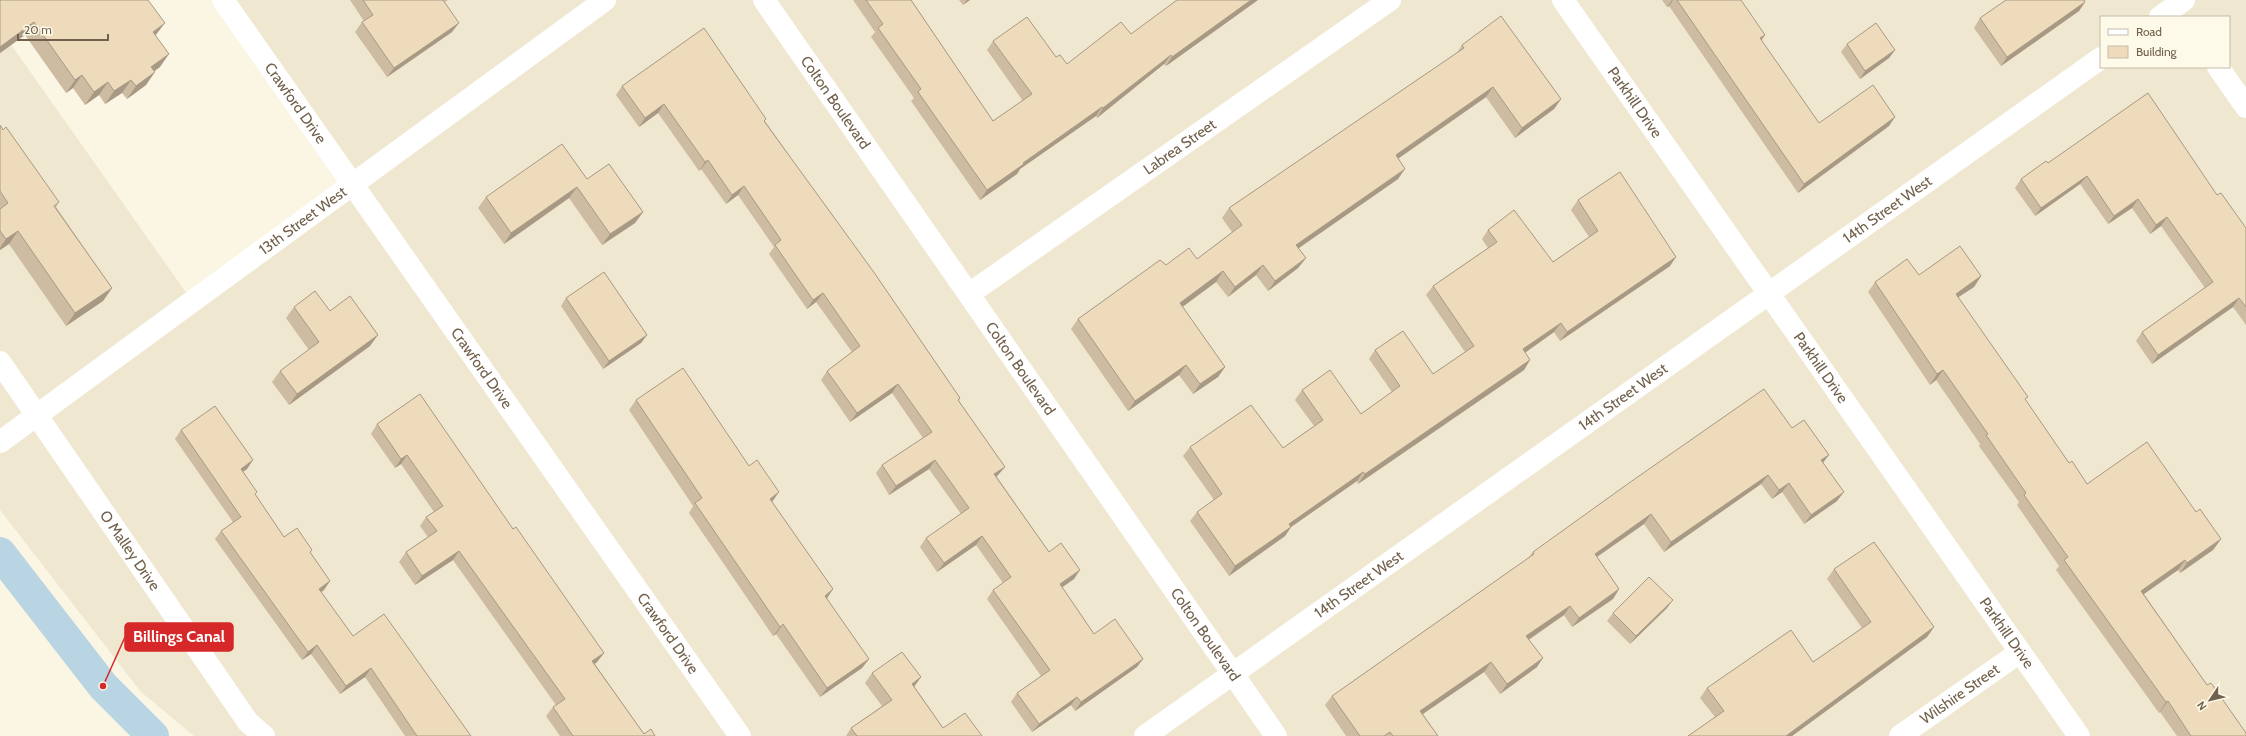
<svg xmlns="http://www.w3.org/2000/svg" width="2246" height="736" font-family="Cabin,sans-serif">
  <rect width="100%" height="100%" fill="#fbf6e3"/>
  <path fill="#efe7d0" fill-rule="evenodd" d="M223 0H2246V736H194L141 692 0 510V29L192 301 353 185ZM2101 17H2229V67H2101Z"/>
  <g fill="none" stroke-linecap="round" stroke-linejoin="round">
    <polyline stroke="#b9d4e3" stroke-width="32" points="0,553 103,686 153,736"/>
    <g stroke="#fff" stroke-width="22">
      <path id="s1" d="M223 0 740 736"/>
      <path id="s2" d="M764 0 1276 736"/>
      <path id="s3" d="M1563 0 2079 736"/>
      <polyline points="2160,17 2184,0"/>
      <polyline points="2218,67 2246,107"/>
      <path id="s4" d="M969 294 1390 0"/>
      <path id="s5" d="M0 362 248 722 264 736"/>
      <path id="s6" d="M0 442 605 0"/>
      <path id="s7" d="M1145 736 2101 58"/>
      <path id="s8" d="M1900 736 2020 652"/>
    </g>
  </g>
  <g fill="#cdbca2">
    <polygon points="0,0 156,36 160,67 154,71 146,85 127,99 122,93 105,104 99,95 85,105 73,88 66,93 25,35 0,53"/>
    <polygon points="350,0 448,0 445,2 452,32 387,77 355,32 362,22 364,21"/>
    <polygon points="853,0 911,0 993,121 1023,101 987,50 993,41 1056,57 1067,64 1131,34 1258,0 1166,66 1164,64 1097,118 1096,116 1020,169 1017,174 980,200 911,101 914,98 871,37 875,32"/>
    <polygon points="959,0 970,0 963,5"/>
    <polygon points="1662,0 1741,0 1761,40 1819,123 1889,126 1798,193 1669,6 1667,7"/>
    <polygon points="2085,2 2079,11 2001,66 1974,28 1980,18"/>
    <polygon points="1847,44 1895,50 1889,58 1860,79 1841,52"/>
    <polygon points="1462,45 1561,99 1554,109 1515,138 1486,97 1399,158 1398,179 1298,248 1306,258 1298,268 1268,291 1256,275 1228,297 1216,282 1182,307 1225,367 1218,377 1193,394 1179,375 1128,411 1071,329 1078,319 1166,265 1197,259 1232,232 1222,218 1229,208 1456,54"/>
    <polygon points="622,86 765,121 960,398 959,401 1005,467 998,475 997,477 1049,552 1074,579 1062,587 1094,634 1137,667 1075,711 1071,705 1032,732 1011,702 1017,693 1041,676 987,599 993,590 1003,583 976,545 937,572 920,547 926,538 961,514 929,469 889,495 876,473 882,465 923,438 892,393 850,422 821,380 827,371 852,352 816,302 807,309 769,254 774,247 738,195 726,204 701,169 699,171 658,113 639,127 616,95"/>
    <polygon points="0,125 59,202 56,207 112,288 103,301 66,326 9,244 0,250"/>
    <polygon points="2048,163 2217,195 2246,228 2246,325 2233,307 2152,364 2136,341 2142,332 2205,288 2161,226 2150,234 2132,208 2108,224 2080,184 2035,216 2015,188 2021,179"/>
    <polygon points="587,179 643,212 635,223 602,245 569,198 504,244 478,208 486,197"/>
    <polygon points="1578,200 1670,266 1560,341 1554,332 1525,353 1530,360 1524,370 1358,484 1357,481 1291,527 1285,536 1229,576 1190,521 1197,512 1214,500 1183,456 1190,447 1283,448 1314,426 1295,400 1302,390 1361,414 1392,392 1369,359 1375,350 1433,374 1465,352 1426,295 1433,286 1488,248 1482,239 1488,230 1553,262 1589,237 1571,210"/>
    <polygon points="1919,275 1981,276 1974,287 1958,297 2025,401 2069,463 2087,484 2196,512 2221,539 2213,550 2180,573 2178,570 2144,594 2207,685 2246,736 2177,736 2160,712 2159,713 2056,570 2059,566 2017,505 2019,502 1979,446 1980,444 1936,380 1930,385 1868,292 1875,282"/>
    <polygon points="566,298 647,335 641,343 603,369 561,306"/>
    <polygon points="294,307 330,311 370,346 289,405 272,382 280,371 309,350 286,318"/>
    <polygon points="636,400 772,502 833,589 827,599 869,659 862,668 820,697 776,634 773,636 689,513 693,506 629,410"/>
    <polygon points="377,424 513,529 604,653 597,662 595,664 644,734 655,736 560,736 546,716 553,707 556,705 453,560 415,585 399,562 406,552 428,537 420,526 426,517 434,512 401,464 395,468 371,434"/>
    <polygon points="1792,428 1823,462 1837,501 1804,524 1782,492 1772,499 1761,484 1664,552 1644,524 1597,557 1619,589 1613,599 1572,627 1564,615 1529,640 1537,667 1500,694 1484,672 1423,714 1438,736 1346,736 1325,705 1332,696 1528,558 1533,552"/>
    <polygon points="181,430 247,469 243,472 255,496 284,537 312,550 310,553 324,590 321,592 353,636 471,736 405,736 365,677 340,694 311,654 302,660 215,539 221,531 233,522 175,439"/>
    <polygon points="1834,569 1934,627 1927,637 1792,736 1688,736 1715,717 1700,698 1707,688 1813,662 1862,628 1827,579"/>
    <polygon points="1667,608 1630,644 1607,621 1613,613"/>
    <polygon points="872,673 921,677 914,686 943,728 982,736 846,736 851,728 882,706 865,683"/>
  </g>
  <g fill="#a79984">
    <polygon points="967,0 970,0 963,5"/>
    <polygon points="1251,0 1258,0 1166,66 1172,57"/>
    <polygon points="1672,0 1673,0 1669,6 1667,7"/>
    <polygon points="2085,2 2079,11 2001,66 2007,57"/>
    <polygon points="34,22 25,35 0,53 0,47"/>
    <polygon points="165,23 155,36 153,32"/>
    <polygon points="459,23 452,32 387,77 394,68"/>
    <polygon points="1765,35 1759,44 1760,38"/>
    <polygon points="1895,50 1889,58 1860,79 1865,71"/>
    <polygon points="169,54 160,67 142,80 151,67"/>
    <polygon points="1171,55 1164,64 1097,118 1103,108"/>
    <polygon points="155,72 146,85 127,99 136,86"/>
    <polygon points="82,75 73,88 66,93 75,80"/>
    <polygon points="131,80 122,93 105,104 114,91"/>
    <polygon points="108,82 99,95 85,105 94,92"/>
    <polygon points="1493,87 1486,97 1389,165 1396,155"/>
    <polygon points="1561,99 1554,109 1515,138 1522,128"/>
    <polygon points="664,104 658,113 639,127 645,118"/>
    <polygon points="1102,107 1096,116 1020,169 1017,174 980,200 987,190 1023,163"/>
    <polygon points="1895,117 1889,126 1798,193 1804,184"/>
    <polygon points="708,160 701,169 699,171 705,162"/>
    <polygon points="1405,169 1398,179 1289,255 1296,245"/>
    <polygon points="2087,176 2080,184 2035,216 2041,208"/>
    <polygon points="744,186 738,195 726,204 732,195"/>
    <polygon points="577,187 569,198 504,244 511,233"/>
    <polygon points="2138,199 2132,208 2108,224 2114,216"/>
    <polygon points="643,212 635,223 602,245 610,234"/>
    <polygon points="2167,217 2161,226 2150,234 2156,225"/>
    <polygon points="18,231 9,244 0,250 0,248 6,239"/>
    <polygon points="1676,257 1670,266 1560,341 1567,332"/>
    <polygon points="1306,258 1298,268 1268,291 1275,281"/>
    <polygon points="1263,265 1256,275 1228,297 1235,287"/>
    <polygon points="1223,271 1216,282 1173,314 1180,303"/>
    <polygon points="1981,276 1974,287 1948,304 1956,294"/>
    <polygon points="112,288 103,301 66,326 75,313"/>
    <polygon points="823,293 816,302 807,309 813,300"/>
    <polygon points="2239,298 2233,307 2152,364 2158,355"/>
    <polygon points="1561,323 1554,332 1516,359 1523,349"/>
    <polygon points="378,335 370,346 289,405 297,394"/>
    <polygon points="647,335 641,343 603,369 609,361"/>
    <polygon points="1530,360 1524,370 1358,484 1365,474"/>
    <polygon points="1186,365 1179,375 1128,411 1135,401"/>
    <polygon points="1225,367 1218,377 1193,394 1200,384"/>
    <polygon points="1943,370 1936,380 1930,385 1937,374"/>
    <polygon points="898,384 892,393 850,422 857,413"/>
    <polygon points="407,455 401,464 395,468 401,459"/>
    <polygon points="1829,455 1822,464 1821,460"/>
    <polygon points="253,460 247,469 235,477 241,469"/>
    <polygon points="935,460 929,469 889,495 896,486"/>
    <polygon points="1005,467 998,475 988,483 994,474"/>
    <polygon points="1363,472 1357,481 1291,527 1285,536 1229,576 1235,566 1289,524"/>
    <polygon points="1768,475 1761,484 1664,552 1671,542"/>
    <polygon points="1789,483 1782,492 1772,499 1779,490"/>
    <polygon points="779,492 772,502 770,499"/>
    <polygon points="1844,492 1837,501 1804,524 1811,515"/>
    <polygon points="1651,514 1644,524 1588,563 1595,554"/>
    <polygon points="982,536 976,545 937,572 944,563"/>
    <polygon points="2221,539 2213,550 2180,573 2187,563"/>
    <polygon points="459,551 453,560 415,585 422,576"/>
    <polygon points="2185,560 2178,570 2134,601 2141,591"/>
    <polygon points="1080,570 1074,579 1054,593 1060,584"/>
    <polygon points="330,581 324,590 313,598 319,589"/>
    <polygon points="833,589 826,599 825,596"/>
    <polygon points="1619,589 1613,599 1572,627 1579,618"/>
    <polygon points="1673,600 1667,608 1630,644 1636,636"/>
    <polygon points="1570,606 1564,615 1519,646 1526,636"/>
    <polygon points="783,624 776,634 773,636 780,627"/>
    <polygon points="1934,627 1927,637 1792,736 1786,736"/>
    <polygon points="317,645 311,654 302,660 308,652"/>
    <polygon points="604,653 597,662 586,670 592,661"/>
    <polygon points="1543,658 1537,667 1500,694 1507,684"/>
    <polygon points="869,659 862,668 820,697 827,688"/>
    <polygon points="1143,659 1137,667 1075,711 1081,702"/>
    <polygon points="1491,662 1484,672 1414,720 1420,711"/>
    <polygon points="371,668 365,677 340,694 346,686"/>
    <polygon points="921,677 914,687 912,684"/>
    <polygon points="1077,697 1071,705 1032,732 1039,724"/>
    <polygon points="2168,701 2160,712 2159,713 2166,702"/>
  </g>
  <g fill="#eedbbc" stroke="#a79984">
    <polygon points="0,0 148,0 165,23 153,32 169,54 151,67 155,72 136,86 131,80 114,91 108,82 94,92 82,75 75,80 34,22 0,47"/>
    <polygon points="363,0 443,0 459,23 394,68 362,22 373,15"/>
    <polygon points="866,0 911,0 993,121 1032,94 993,41 1027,17 1056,57 1060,55 1067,64 1121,22 1131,34 1177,0 1251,0 1172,57 1171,55 1103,108 1102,107 1023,163 1024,164 987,190 918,92 921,89 878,28 883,24"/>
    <polygon points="1677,0 1741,0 1765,35 1760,38 1819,123 1873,85 1895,117 1804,184"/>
    <polygon points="2006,0 2084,0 2085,2 2007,57 1980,18"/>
    <polygon points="1501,16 1561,99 1522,128 1493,87 1396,155 1405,169 1296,245 1306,258 1275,281 1263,265 1235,287 1223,271 1180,303 1225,367 1200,384 1186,365 1135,401 1078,319 1160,260 1166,265 1189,248 1197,259 1242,225 1229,208 1464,48 1462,45"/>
    <polygon points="1876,23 1895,50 1865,71 1847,44"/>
    <polygon points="704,28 766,119 764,121 873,271 960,398 958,400 1005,467 994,474 1049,552 1061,543 1080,570 1060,584 1094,634 1115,619 1143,659 1081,702 1077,697 1039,724 1017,693 1050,670 993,590 1011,577 982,536 944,563 926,538 969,508 935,460 896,486 882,465 932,432 898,384 857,413 827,371 860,346 823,293 813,300 775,245 781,240 744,186 732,195 708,160 705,162 664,104 645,118 622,86"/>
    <polygon points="2148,93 2217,195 2221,193 2246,228 2246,307 2239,298 2158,355 2142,332 2213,282 2167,217 2156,225 2138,199 2114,216 2087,176 2041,208 2021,179 2046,161 2048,163"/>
    <polygon points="0,125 3,130 6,127 59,202 54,206 112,288 75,313 18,231 6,239 0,231 0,209 8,203 0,191"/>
    <polygon points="562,144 587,179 609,164 643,212 610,234 577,187 511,233 486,197"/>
    <polygon points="1620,172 1676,257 1567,332 1561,323 1523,349 1530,360 1365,474 1363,472 1289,524 1291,527 1235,566 1197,512 1222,494 1190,447 1251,405 1283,448 1323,420 1302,390 1330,370 1361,414 1400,386 1375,350 1403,331 1433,374 1474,346 1433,286 1497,242 1488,230 1514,210 1553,262 1598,231 1578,200"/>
    <polygon points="1960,246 1981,276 1956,294 2028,397 2025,399 2069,463 2072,461 2087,484 2147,442 2196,512 2200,509 2221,539 2187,563 2185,560 2141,591 2207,685 2211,683 2246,733 2246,736 2191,736 2168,701 2166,702 2064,560 2068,557 2024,495 2026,493 1986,435 1988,434 1943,370 1937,374 1875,282 1907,259 1919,275"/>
    <polygon points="604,272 647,335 609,361 566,298"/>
    <polygon points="315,291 330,311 350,296 378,335 297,394 280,371 319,342 294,307"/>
    <polygon points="683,368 749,466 757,460 779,492 770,499 833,589 825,596 869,659 827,688 783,624 780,627 695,503 702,498 636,400"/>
    <polygon points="1764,389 1792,428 1804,420 1829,455 1821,460 1844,492 1811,515 1789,483 1779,490 1768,475 1671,542 1651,514 1595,554 1619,589 1579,618 1570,606 1526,636 1543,658 1507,684 1491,662 1420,711 1438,736 1393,736 1390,732 1384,736 1360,736 1332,696 1534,554 1533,552 1629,483"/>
    <polygon points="420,394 513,529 516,527 604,653 592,661 644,734 651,729 655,736 573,736 553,707 565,699 459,551 422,576 406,552 437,531 426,517 443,506 407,455 401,459 377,424"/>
    <polygon points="215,406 253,460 241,469 257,492 255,494 284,537 297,528 312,550 310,552 330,581 319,589 353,636 384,614 471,736 417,736 371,668 346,686 317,645 308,652 221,531 241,517 181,430"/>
    <polygon points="1874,542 1934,627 1786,736 1688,736 1724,711 1707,688 1791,630 1813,662 1871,622 1834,569"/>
    <polygon points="1649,577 1673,600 1636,636 1613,613"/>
    <polygon points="902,652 921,677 912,684 943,728 965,713 982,736 857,736 851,728 892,700 872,673"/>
  </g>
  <g text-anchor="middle" stroke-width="3" stroke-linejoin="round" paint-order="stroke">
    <g font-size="15" fill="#71604b" stroke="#fefae9">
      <text dy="5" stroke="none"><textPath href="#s2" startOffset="125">Colton Boulevard</textPath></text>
      <text dy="5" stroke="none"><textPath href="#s1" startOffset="126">Crawford Drive</textPath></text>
      <text dy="5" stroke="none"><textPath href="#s3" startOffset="125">Parkhill Drive</textPath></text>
      <text dy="5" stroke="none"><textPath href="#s4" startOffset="257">Labrea Street</textPath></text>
      <text dy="5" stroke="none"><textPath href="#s7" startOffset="910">14th Street West</textPath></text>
      <text dy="5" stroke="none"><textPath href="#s6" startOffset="375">13th Street West</textPath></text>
      <text dy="5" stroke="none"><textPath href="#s1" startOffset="450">Crawford Drive</textPath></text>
      <text dy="5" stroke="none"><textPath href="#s2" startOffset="449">Colton Boulevard</textPath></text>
      <text dy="5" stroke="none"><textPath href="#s3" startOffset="449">Parkhill Drive</textPath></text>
      <text dy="5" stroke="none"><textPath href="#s7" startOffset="586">14th Street West</textPath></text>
      <text dy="5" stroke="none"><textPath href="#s5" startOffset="229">O Malley Drive</textPath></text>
      <text dy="5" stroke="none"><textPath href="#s7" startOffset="262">14th Street West</textPath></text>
      <text dy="5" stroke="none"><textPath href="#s1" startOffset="774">Crawford Drive</textPath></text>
      <text dy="5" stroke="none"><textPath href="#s3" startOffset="773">Parkhill Drive</textPath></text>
      <text dy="5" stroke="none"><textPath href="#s2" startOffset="773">Colton Boulevard</textPath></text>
      <text dy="5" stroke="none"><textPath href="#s8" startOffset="73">Wilshire Street</textPath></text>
    </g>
  </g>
  <path fill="none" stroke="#d62828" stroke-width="1.5" d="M103 686L125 637"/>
  <circle fill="#d62828" stroke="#fefae9" stroke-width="1.5" cx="103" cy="686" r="4"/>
  <rect fill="#d62828" stroke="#d62828" stroke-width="1.5" x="125" y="623" width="108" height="28" rx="4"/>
  <g font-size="16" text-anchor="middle" font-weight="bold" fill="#fff">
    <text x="179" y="642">Billings Canal</text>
  </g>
  <rect x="2100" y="16" width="130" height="52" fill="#fefae9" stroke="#c6bcaa"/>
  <rect x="2108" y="29" width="20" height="6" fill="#ffffff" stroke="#c6bcaa"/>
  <text x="2136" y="36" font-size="12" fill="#71604b">Road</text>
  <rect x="2108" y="46" width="20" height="12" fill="#eedbbc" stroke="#c6bcaa"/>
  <text x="2136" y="56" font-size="12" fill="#71604b">Building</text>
  <g transform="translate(2210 700) rotate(235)" stroke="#fefae9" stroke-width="3" paint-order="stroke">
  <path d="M0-3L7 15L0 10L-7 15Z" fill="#71604b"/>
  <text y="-6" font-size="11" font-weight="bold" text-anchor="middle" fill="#71604b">N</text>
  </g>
  <path d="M18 34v6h90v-6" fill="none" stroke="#71604b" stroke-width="2"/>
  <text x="24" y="34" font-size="12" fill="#71604b" stroke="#fefae9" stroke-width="3" paint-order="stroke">20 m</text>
</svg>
